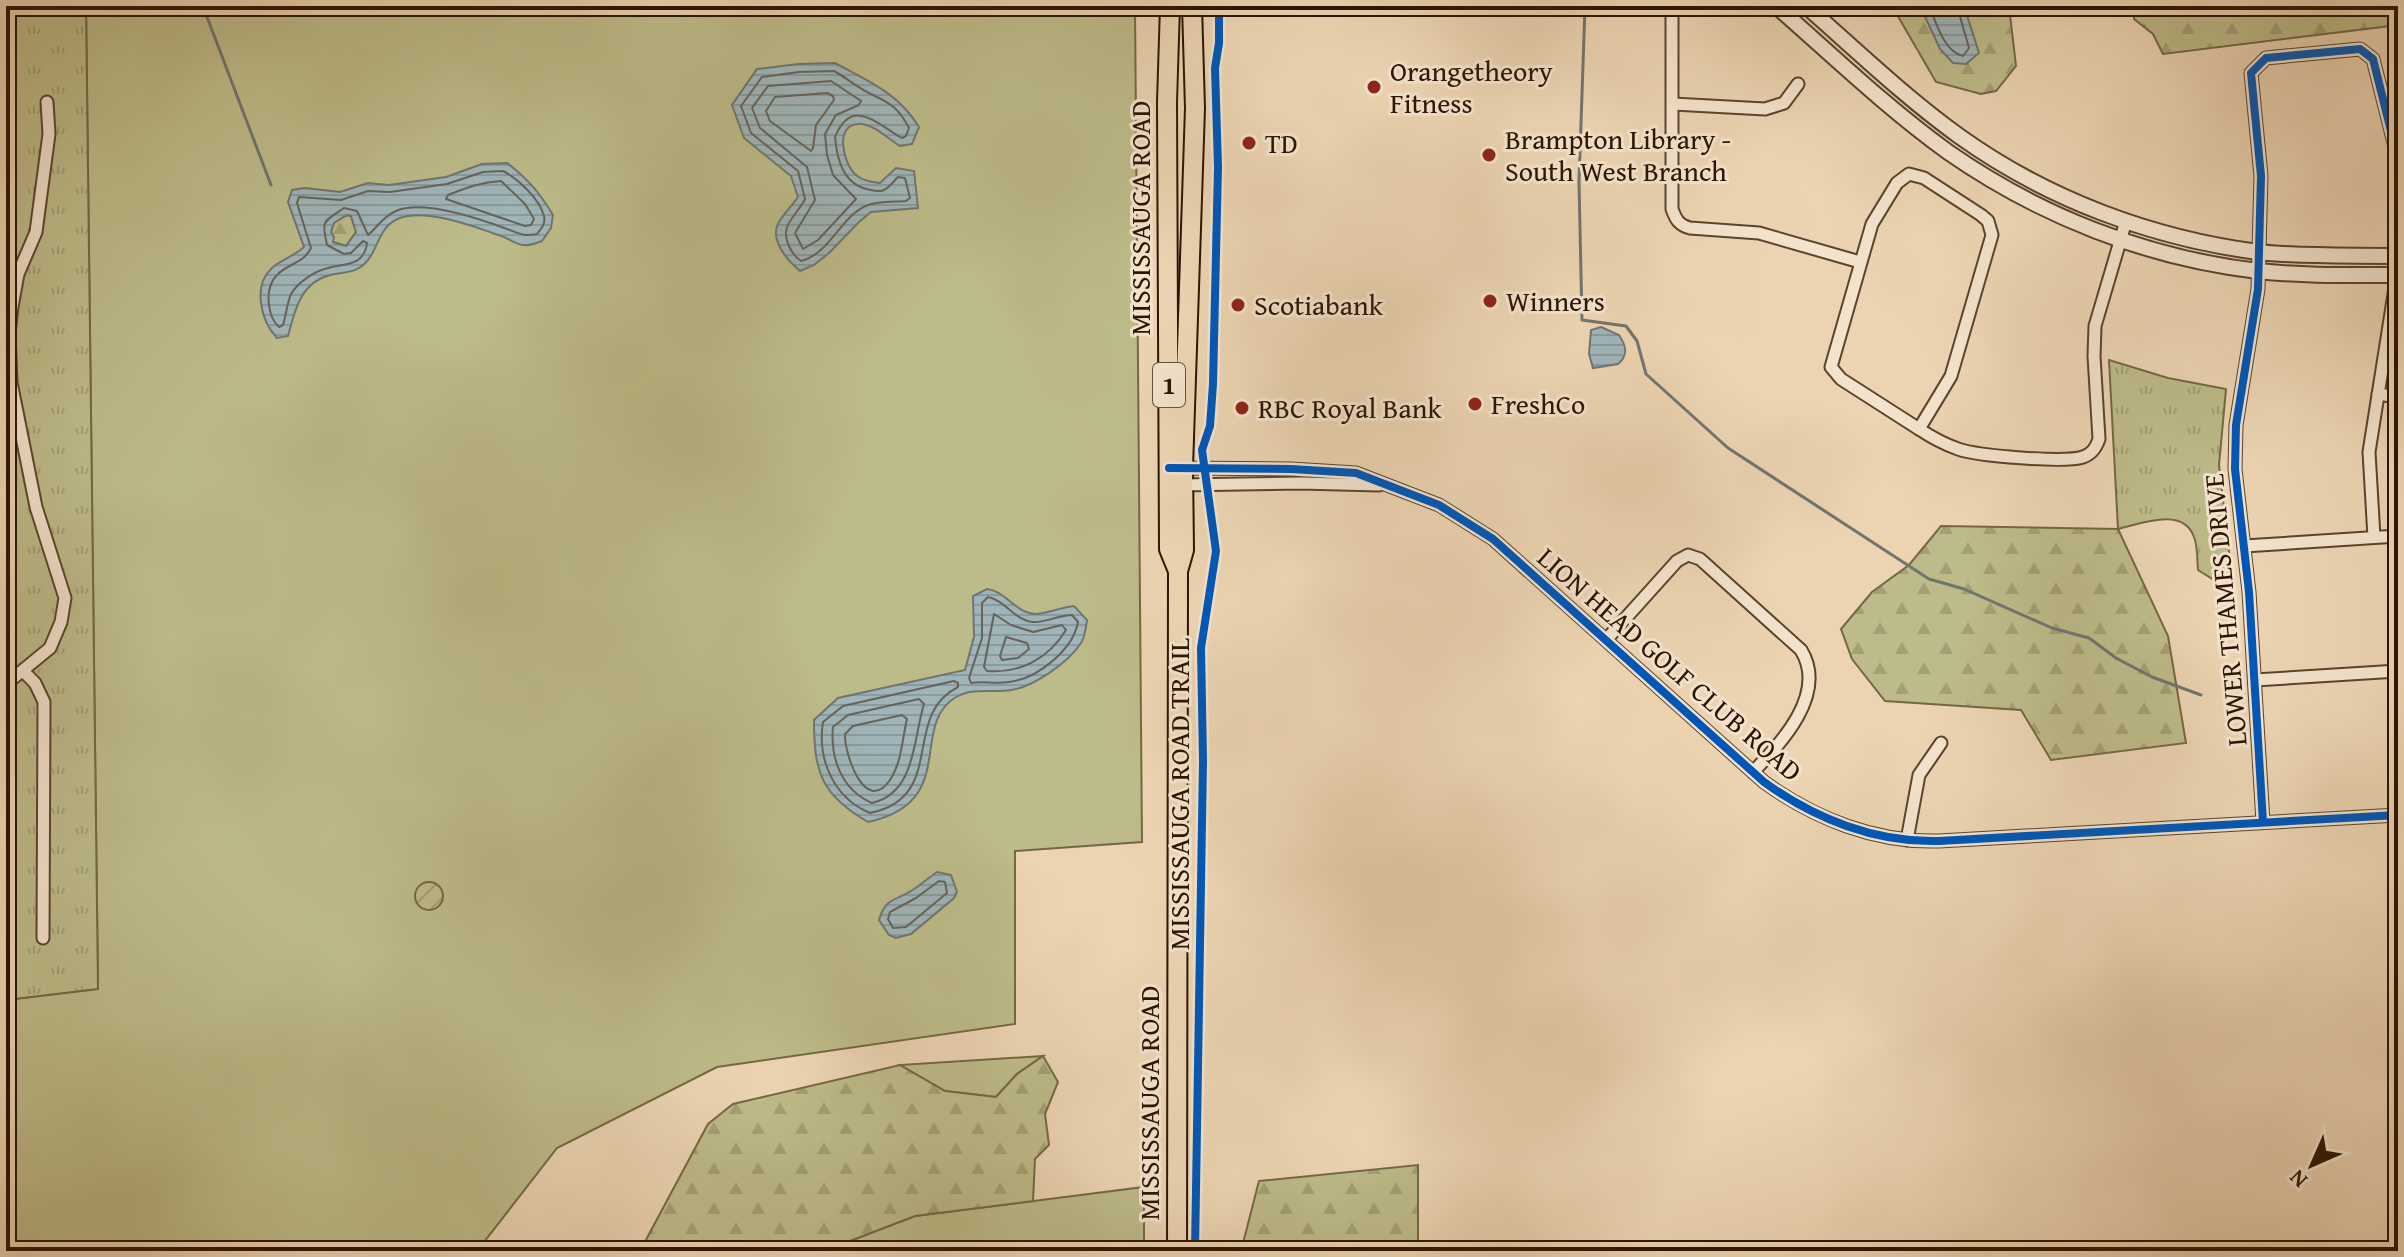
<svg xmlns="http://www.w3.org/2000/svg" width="2404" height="1257" font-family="'Gentium Book Plus',serif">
  <defs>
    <pattern id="forest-firs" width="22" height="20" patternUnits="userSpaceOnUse" patternTransform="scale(2)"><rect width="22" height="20" fill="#bdbb89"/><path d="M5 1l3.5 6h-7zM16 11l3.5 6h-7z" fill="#a3a074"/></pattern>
    <pattern id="park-tufts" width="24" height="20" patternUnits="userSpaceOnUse" patternTransform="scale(2)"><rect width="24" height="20" fill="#bdbb89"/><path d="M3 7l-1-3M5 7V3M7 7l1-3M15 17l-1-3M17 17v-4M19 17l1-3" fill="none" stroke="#a3a074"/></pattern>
    <pattern id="garden-furrows" width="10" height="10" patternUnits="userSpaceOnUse" patternTransform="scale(2)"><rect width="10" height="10" fill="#bdbb89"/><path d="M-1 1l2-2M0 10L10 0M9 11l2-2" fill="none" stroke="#a3a074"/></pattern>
    <pattern id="water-rules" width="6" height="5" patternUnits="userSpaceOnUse" patternTransform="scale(2)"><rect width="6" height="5" fill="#9fb5b9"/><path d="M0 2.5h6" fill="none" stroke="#899b9d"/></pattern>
  </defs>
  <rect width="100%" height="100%" fill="#ecd4b2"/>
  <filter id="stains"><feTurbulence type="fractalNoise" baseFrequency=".0025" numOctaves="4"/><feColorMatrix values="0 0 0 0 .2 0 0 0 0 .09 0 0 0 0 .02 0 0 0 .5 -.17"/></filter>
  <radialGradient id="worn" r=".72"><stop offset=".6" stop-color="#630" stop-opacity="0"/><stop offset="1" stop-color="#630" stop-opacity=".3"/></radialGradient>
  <g fill="#bdbb89" stroke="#746844" stroke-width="2">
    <polygon points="86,6 1135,6 1142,842 1015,851 1015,1024 717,1067 557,1148 477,1251 6,1251 6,1000 98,988"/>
    <polygon points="1043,1056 1017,1074 996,1097 945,1091 900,1065"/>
    <polygon points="1144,1187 1144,1251 824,1251 915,1216"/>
  </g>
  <g fill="url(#forest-firs)" stroke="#746844" stroke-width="2">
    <polygon points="1892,6 2009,6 2016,66 1996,91 1981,94 1936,82"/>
    <polygon points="2134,6 2398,6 2398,25 2163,54 2153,34 2134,19"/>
    <polygon points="347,215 351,216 356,232 346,246 333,242 331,232 334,222"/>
    <polygon points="1941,526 2118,529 2168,636 2186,743 2051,760 2021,710 1885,701 1852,659 1841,629 1872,592 1909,565"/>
    <polygon points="1043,1056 1058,1082 1045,1114 1049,1145 1035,1159 1033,1201 915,1216 824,1251 640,1251 708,1124 733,1104 900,1065 945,1091 996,1097 1017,1074"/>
    <polygon points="1418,1165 1418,1251 1241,1251 1259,1181"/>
  </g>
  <g fill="url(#park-tufts)" stroke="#746844" stroke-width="2">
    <polygon points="6,6 86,6 98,989 6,1000"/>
    <path d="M2109 360 2168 378 2226 389 2219 465 2232 578 2214 580 2198 570C2197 560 2198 547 2194 537 2183 506 2140 524 2118 529Z"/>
  </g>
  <circle fill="url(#garden-furrows)" stroke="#746844" stroke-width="2" cx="429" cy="896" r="14"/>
  <g fill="url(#water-rules)" stroke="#71756f" stroke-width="2" fill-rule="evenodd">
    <polygon points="1920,6 1964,6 1979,53 1966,64 1953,63 1940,49"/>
    <path d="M835 63C870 82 898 93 919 127L912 144 900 146C888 139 875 125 861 124 833 122 843 164 856 175 863 181 872 182 880 183L896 168 914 171 918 208 871 212 859 222 829 253 814 265 800 271C788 261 770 241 778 224 782 215 792 206 798 197L791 176 744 138 732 105 757 69 798 64Z"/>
    <path d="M507 163C527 178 540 193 553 215L551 228 542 241C537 243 529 246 524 245 517 245 508 238 501 236 476 227 426 208 400 218 375 227 380 255 359 268 349 274 341 272 330 275 300 283 295 310 288 336L277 338C261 321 252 286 272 268 281 260 294 256 304 247L288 202 292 190 305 188 340 192 368 183 389 185 446 177 482 164ZM347 215 351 216 356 232 346 246 333 242 334 237 331 232 334 223Z"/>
    <path d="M1601 327 1619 335C1626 345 1629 355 1618 364L1593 368 1589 354 1591 330Z"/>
    <path d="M987 589C1006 591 1017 615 1037 614 1049 613 1062 607 1074 606L1087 620C1086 627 1085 637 1081 643 1068 663 1033 687 1011 690 992 693 974 687 956 697 908 726 960 802 868 822 821 795 814 772 814 720L838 698 965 670 974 637 973 596Z"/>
    <path d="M937 872 951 875 957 892 954 898 911 934 896 938 889 935 879 920C885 898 895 901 911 891 920 886 928 878 937 872Z"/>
  </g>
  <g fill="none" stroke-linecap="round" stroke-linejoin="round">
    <g stroke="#65645c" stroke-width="2">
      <path d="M1929 6C1936 22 1944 52 1963 56L1969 48 1957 6"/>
      <path d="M834 71C847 78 859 89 873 95 892 104 899 109 909 128L906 136 902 138C877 124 852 96 835 137 837 161 844 186 871 190 875 191 880 192 884 190 889 188 894 181 898 177L905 178 910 198 906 201C895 202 879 201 868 205 841 215 831 253 801 261 795 257 792 253 789 246 779 225 796 217 805 199L798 171 751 133 741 106 762 77 799 72Z"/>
      <polygon points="831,81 861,101 859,105 836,115 825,134 827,155 833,175 856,199 818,240 803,249 795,233 815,200 807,167 760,128 752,108 768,86"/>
      <polygon points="827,93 833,96 834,100 816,125 813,148 811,151 770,121 766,111 775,97"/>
      <path d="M503 171C518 179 539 198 544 216 546 223 541 229 537 234 523 237 519 233 507 229 480 219 423 199 396 211 383 216 377 228 368 235L357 211 344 208C324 222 321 219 327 245L344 254 351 253 363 241 367 243C364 267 344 263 328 268 315 271 298 282 291 294 287 303 286 316 283 325L279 327C267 316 264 288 277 275 287 264 304 263 311 248L297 203 299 197 341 200 368 191 390 192 447 184 483 172Z"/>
      <path d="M501 181 525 204 534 219 531 225 525 226 446 199 448 195C466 188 481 182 501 181Z"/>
      <path d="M988 597C1005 600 1014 620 1033 622 1045 623 1059 615 1072 615L1078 622C1073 650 1037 679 1009 682 996 684 983 681 971 683L969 678 982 638V603Z"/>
      <path d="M994 614 1011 625 1033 632 1062 625 1066 630C1049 658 1020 674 987 671L984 667Z"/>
      <polygon points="1006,637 1027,643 1029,649 1018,658 1002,660 1000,656"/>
      <path d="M954 681 958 683V687C900 716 948 797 870 813 834 798 817 760 823 722L843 706Z"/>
      <path d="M919 699 924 704C913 739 916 793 872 803 842 790 830 759 833 727L848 715Z"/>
      <path d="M902 715 907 719C902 739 902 762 890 780 865 816 844 753 845 734L853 726Z"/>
      <polygon points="939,881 945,882 947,893 906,927 893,928 888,919 890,912 916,898"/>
    </g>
    <g stroke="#71756f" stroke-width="3">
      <polyline points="195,6 207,17 271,185"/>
      <polyline points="1585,6 1579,182 1582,320 1626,326 1637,341 1646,374 1728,448 1929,579 1964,589 2052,628 2089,638 2116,658 2152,677 2201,695"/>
    </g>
    <g stroke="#5b442c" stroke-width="15">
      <g id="minor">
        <path d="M1672 6V209C1676 220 1679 225 1690 228L1759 233 1860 262"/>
        <polyline points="1673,104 1765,109 1784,103 1798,84"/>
        <polygon points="1909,174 1924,178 1981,215 1988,221 1992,235 1951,376 1919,429 1841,379 1831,367 1872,224 1897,183"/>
        <polyline points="2378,394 2398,397"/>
        <path d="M1919 429C1931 437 1944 444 1958 449 1978 456 2064 463 2083 457 2092 454 2096 448 2099 439L2094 356 2095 326 2126 221"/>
        <path d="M1178 468 1291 469 1356 473 1439 505 1493 539 1764 782C1815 819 1876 843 1939 841L2398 815"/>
        <polyline points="1180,485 1300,483 1379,485"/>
        <polyline points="2374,537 2369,452 2397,275"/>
        <polyline points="2244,546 2398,536"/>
        <path d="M1606 640 1677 561 1688 555 1700 559 1801 650C1828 694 1781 743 1753 772"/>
        <polyline points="24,672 35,683 44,702 43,938"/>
        <polyline points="2255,680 2398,671"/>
        <polyline points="6,684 50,648 61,622 65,598 36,507 11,382 9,334 12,307 18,274 36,232 49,134 47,102"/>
        <polyline points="2263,822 2249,592 2235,469 2236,425 2258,289 2261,176 2251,73 2266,58 2360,49 2373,59 2398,159"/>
        <polyline points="1907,840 1919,775 1941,743"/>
      </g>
    </g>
    <g stroke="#5b442c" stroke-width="18">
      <g id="tertiary">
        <path d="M1776 6C1832 55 1887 108 1948 152 2040 216 2146 258 2258 271 2304 276 2351 275 2398 275"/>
        <path d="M1806 6C1856 50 1905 97 1959 136 2047 199 2151 238 2258 252 2304 257 2351 255 2398 256"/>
      </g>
    </g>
    <g stroke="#2b1400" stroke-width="22">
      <g id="primary">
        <polyline points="1170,6 1167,102 1169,549 1178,571"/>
        <polyline points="1177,1251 1178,571 1184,550 1183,468 1195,108 1192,6"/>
      </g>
    </g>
    <use href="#minor" stroke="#f3e3cd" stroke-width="11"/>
    <use href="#tertiary" stroke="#f3e3cd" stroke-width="14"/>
    <use href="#primary" stroke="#ecd4b2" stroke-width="18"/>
    <g stroke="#f3e3cd" stroke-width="13">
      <g id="cycleway">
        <path d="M1169 468 1291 469 1356 473 1439 505 1493 539 1764 782C1815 819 1876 843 1939 841L2398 815"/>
        <polyline points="2263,822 2249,592 2235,469 2236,425 2258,289 2261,176 2251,73 2266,58 2360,49 2373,59 2398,159"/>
        <polyline points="1195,1251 1203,761 1201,648 1216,551 1202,450 1210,426 1213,384 1218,167 1215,68 1219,43 1219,6"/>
      </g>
    </g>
    <use href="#cycleway" stroke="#0057b8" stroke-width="8"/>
  </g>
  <g fill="#8f2418" stroke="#f3e3cd" stroke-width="3">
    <circle cx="1374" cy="87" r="8"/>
    <circle cx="1249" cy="143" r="8"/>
    <circle cx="1489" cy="155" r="8"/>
    <circle cx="1490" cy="301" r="8"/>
    <circle cx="1238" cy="305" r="8"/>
    <circle cx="1475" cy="404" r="8"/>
    <circle cx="1242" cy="408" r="8"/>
  </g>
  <g text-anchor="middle" stroke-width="6" stroke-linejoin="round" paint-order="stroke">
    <rect fill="#f3e3cd" stroke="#67523e" stroke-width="2" x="1153" y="363" width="32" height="44" rx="6"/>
    <g font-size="26" font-weight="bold" fill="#2b1400">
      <text x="1169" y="394">1</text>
    </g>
    <g font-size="28" fill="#2b1400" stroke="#f3e3cd" text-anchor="start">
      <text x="1390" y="81">Orangetheory<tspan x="1390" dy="32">Fitness</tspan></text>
      <text x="1505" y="149">Brampton Library -<tspan x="1505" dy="32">South West Branch</tspan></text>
      <text x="1265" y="153">TD</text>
      <text x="1506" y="311">Winners</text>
      <text x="1254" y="315">Scotiabank</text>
      <text x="1491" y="414">FreshCo</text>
      <text x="1258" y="418">RBC Royal Bank</text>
    </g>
    <g font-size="28" fill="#2b1400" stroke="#f3e3cd">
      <text transform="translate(1140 218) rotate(-90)" y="10">MISSISSAUGA ROAD</text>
      <text transform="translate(2225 610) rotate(-95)" y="10">LOWER THAMES DRIVE</text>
      <text transform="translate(1670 664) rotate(41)" y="10">LION HEAD GOLF CLUB ROAD</text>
      <text transform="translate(1179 794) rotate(-90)" y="10">MISSISSAUGA ROAD TRAIL</text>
      <text transform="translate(1149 1103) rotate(-90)" y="10">MISSISSAUGA ROAD</text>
    </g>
  </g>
  <rect width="2404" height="1257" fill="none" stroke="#ecd4b2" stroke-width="32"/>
  <rect x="8" y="8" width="2388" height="1241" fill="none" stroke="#2b1400" stroke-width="4"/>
  <rect x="16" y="16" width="2372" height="1225" fill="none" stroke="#2b1400" stroke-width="2"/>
  <g transform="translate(2312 1165) rotate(225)" stroke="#f3e3cd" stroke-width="6" paint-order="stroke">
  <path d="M0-6L14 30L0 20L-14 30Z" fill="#2b1400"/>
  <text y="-12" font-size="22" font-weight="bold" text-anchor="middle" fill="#2b1400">N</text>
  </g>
  <rect width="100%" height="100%" filter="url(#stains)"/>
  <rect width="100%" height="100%" fill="url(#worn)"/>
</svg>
